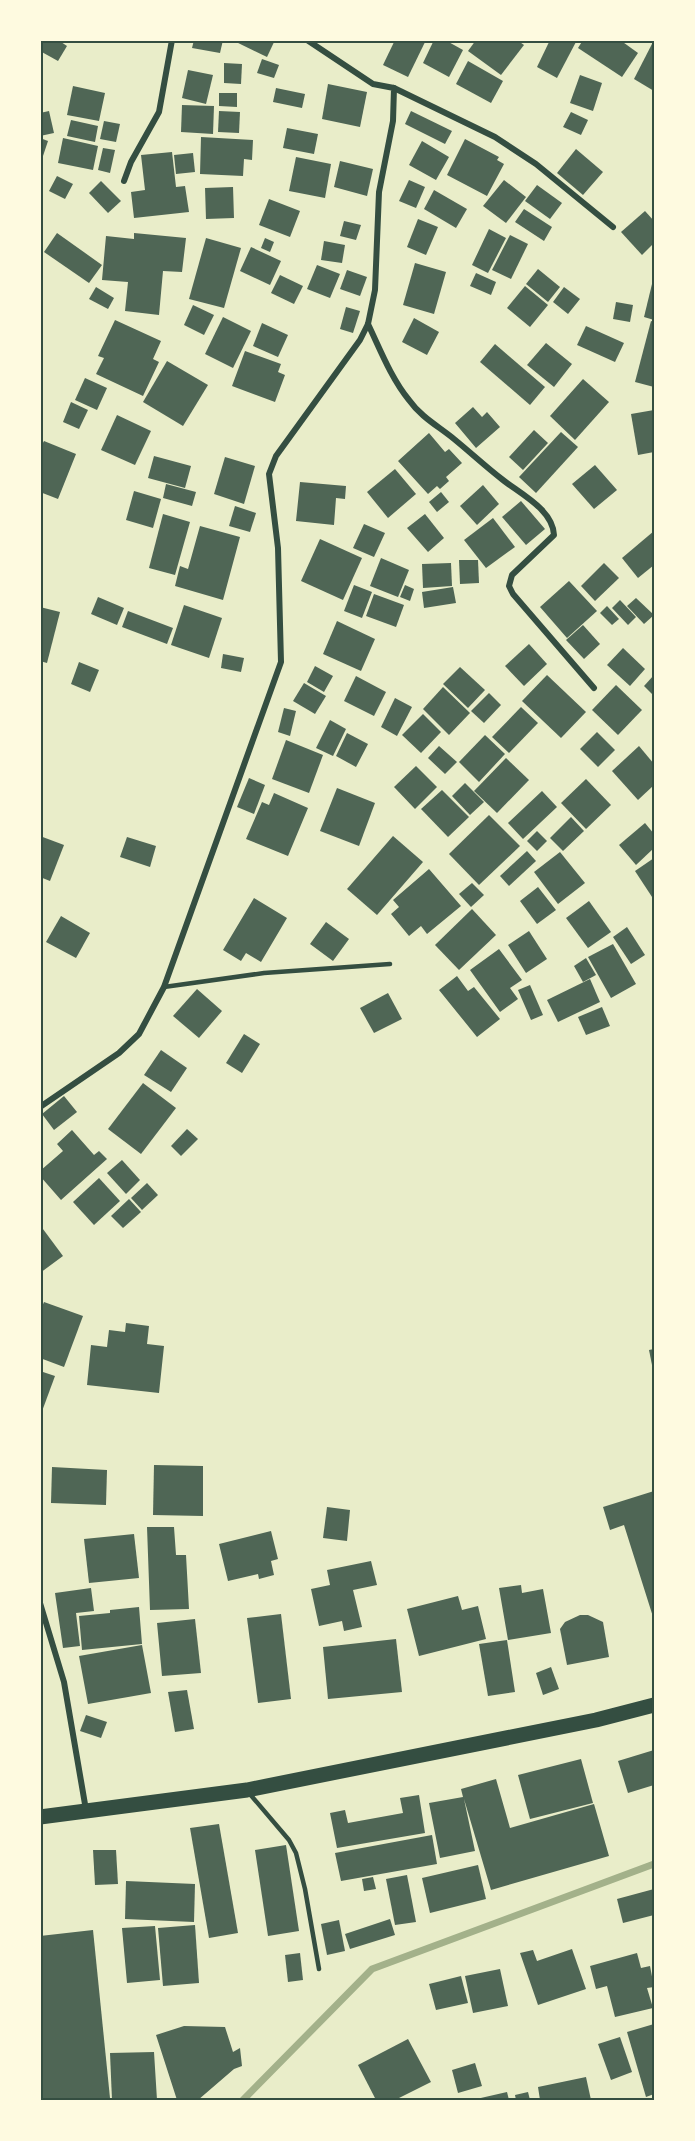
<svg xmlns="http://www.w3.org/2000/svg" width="695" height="2141" font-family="Barlow,sans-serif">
  <rect width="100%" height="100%" fill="#e9edc9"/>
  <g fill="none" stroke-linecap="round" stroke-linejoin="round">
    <polyline stroke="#a3b18a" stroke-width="7" points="243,2100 372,1969 654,1864"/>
  </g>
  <g fill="#4f6655">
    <polygon points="43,40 58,40 67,46 58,61 40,51"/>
    <polygon points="194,40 223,40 220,53 192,48"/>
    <polygon points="232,40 275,40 267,57"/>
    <polygon points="395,40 426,40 408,77 383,65"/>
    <polygon points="434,40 445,40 463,50 449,77 423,63"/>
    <polygon points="476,40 517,40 524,45 501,75 468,51"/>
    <polygon points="550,40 577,40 557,78 537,67"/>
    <polygon points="583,40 620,40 638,53 622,77 578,48"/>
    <polygon points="654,40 654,91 634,79"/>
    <polygon points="262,59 279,65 274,78 257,73"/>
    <polygon points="468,61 503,81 491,103 456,84"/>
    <polygon points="224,63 242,64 241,84 224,83"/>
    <polygon points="188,70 213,75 206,104 182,98"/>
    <polygon points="580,75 602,83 593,111 570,103"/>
    <polygon points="328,84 367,92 360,127 322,119"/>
    <polygon points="73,86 105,93 99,121 67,115"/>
    <polygon points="276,88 305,94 302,108 273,102"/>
    <polygon points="219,93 237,93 237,107 219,106"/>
    <polygon points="182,105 214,106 213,134 181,132"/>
    <polygon points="49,111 54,133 40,136 40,113"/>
    <polygon points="219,111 240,112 239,133 218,132"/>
    <polygon points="411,111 452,131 445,144 405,124"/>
    <polygon points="571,112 588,120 581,135 563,127"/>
    <polygon points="71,120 98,126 95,142 67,136"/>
    <polygon points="104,121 120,124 116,142 100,139"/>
    <polygon points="287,128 318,134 314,154 283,148"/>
    <polygon points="201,137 253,140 252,160 244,159 243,176 200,174"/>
    <polygon points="40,138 48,141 41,162 40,162"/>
    <polygon points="63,138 98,146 93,170 58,163"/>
    <polygon points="465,139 499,157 497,160 504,164 487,196 447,175"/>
    <polygon points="422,141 449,157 436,180 409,165"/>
    <polygon points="103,148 115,150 110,173 98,170"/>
    <polygon points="576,149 603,172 583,195 557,173"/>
    <polygon points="172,152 176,187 185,186 189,212 134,218 131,192 145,190 141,155"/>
    <polygon points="193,153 195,172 176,174 174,155"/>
    <polygon points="296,157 331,164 325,198 289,191"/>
    <polygon points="340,161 373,169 367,196 334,187"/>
    <polygon points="57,176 73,184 65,199 49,191"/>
    <polygon points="409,180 425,187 416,208 399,201"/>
    <polygon points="504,180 526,197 506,223 483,206"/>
    <polygon points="101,181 121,201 108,213 89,193"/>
    <polygon points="537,185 562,203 550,219 525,201"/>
    <polygon points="233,187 234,218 206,219 205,188"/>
    <polygon points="434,190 467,209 456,228 424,209"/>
    <polygon points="269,199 300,211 290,237 259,225"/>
    <polygon points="524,209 552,227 544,241 515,222"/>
    <polygon points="645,211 654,221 654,243 642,255 621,232"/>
    <polygon points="418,219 438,227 426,255 407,247"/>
    <polygon points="344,221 361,225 356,240 340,236"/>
    <polygon points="489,229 506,238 488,273 472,265"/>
    <polygon points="57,233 102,265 89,283 44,252"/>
    <polygon points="134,233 186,238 182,272 163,271 159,315 125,311 128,282 102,280 106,236 134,239"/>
    <polygon points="510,235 528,244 511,279 492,270"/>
    <polygon points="206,238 241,248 224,308 189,299"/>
    <polygon points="265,238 274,242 270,252 261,248"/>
    <polygon points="324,241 345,245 342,263 321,260"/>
    <polygon points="251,247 281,261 270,285 240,271"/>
    <polygon points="415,263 446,272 434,314 403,305"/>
    <polygon points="317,265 340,274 330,298 307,289"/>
    <polygon points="538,269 560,287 548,302 526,284"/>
    <polygon points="347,270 367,277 360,296 340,289"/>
    <polygon points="476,273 496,282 491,295 470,286"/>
    <polygon points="280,275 303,286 294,304 271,293"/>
    <polygon points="652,284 654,285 654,320 644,317"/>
    <polygon points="525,286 548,305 530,327 507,308"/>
    <polygon points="96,287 114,298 108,309 89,299"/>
    <polygon points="564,287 580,299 568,314 553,302"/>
    <polygon points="616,302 633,305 630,322 613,319"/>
    <polygon points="193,305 214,315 204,335 184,325"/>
    <polygon points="346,307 360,311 353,333 340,329"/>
    <polygon points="223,317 251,331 233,368 205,354"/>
    <polygon points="414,318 439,332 427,355 402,342"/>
    <polygon points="115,320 161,341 153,359 159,362 143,396 96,374 104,358 98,356"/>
    <polygon points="651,321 654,322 654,387 635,382"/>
    <polygon points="262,323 288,335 278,357 253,346"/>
    <polygon points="586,326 624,343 615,362 577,345"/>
    <polygon points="546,343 572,364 554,387 527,365"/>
    <polygon points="495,344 545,387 530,405 480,362"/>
    <polygon points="245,351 281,364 278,372 285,375 275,402 232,386"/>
    <polygon points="167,361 208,385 183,426 143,402"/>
    <polygon points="85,378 107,388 97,410 75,400"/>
    <polygon points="583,379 609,402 575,440 550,416"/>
    <polygon points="71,402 88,410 79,429 63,422"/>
    <polygon points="473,407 482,417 487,412 500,427 476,448 455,423"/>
    <polygon points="654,410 654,452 638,455 631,414"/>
    <polygon points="117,415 151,431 135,465 101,450"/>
    <polygon points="534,430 548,443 523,470 509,457"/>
    <polygon points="561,432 578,447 536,493 519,477"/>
    <polygon points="429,433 445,452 449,449 462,463 446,477 449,481 440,489 437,486 428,494 398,461"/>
    <polygon points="44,441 76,454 58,499 40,492 40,448"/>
    <polygon points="154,456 191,466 185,488 148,478"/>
    <polygon points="225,457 255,466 244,504 214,494"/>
    <polygon points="595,465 617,490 594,509 572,484"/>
    <polygon points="395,469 416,494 388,518 367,492"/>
    <polygon points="300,482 346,486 345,499 336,498 334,525 296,521"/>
    <polygon points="166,484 196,492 192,506 163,498"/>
    <polygon points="483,485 499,504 477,525 460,506"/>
    <polygon points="134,491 161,499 153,528 126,520"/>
    <polygon points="441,492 449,502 437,512 429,502"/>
    <polygon points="521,501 545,529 526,545 502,517"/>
    <polygon points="235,506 256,513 250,532 229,526"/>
    <polygon points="163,514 190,522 175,575 149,568"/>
    <polygon points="425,514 444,538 428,552 407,528"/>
    <polygon points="493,518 515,547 486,568 464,540"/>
    <polygon points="364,524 385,533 374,557 353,548"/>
    <polygon points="200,526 240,537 223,600 175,586 180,566 188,569"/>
    <polygon points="654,531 654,565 638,578 622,558"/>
    <polygon points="320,539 362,558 343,600 301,581"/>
    <polygon points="381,558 409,570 398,597 370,586"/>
    <polygon points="459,560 478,560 479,583 460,584"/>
    <polygon points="451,563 452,586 423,588 422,564"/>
    <polygon points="604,563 619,578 595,601 581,586"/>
    <polygon points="569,581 597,611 567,638 540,607"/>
    <polygon points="354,585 372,592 362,618 344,611"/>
    <polygon points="405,585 414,589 410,601 400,597"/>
    <polygon points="453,587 456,603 424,608 422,592"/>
    <polygon points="374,594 404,605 396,627 366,616"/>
    <polygon points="98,597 124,608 117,625 91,614"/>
    <polygon points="636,598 654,615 644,624 627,606"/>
    <polygon points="620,600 636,617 628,625 612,608"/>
    <polygon points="184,605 222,618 209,658 171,645"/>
    <polygon points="607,606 619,619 612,625 600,613"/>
    <polygon points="40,607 60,612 47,663 40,661"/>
    <polygon points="128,611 173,628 167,644 122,627"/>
    <polygon points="337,621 375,639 361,671 323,654"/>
    <polygon points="583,625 600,644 584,659 566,640"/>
    <polygon points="529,644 547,664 524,686 505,666"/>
    <polygon points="623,648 645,669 630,686 607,665"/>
    <polygon points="223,654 244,658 241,672 221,668"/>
    <polygon points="79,662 99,670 90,692 71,684"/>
    <polygon points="315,666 333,676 324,692 307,682"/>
    <polygon points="460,667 485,690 468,708 443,684"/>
    <polygon points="547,675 586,712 561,738 522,701"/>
    <polygon points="654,675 654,696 644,686"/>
    <polygon points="356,676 386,692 374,716 344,701"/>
    <polygon points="304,683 326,696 315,714 293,701"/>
    <polygon points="616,685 642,710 618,735 592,710"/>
    <polygon points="443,687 470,713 449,735 423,709"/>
    <polygon points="489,693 501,705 484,723 471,711"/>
    <polygon points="395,698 412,707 397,736 381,727"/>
    <polygon points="521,707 538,723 509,753 492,737"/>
    <polygon points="284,708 296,711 290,736 278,732"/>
    <polygon points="423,714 441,732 421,753 402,735"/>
    <polygon points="330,720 346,729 333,756 316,748"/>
    <polygon points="597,732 615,750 598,767 580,749"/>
    <polygon points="347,733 368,744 356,767 336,756"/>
    <polygon points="485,735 505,754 479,782 459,762"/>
    <polygon points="286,740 323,755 309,793 272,779"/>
    <polygon points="439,746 457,762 445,774 428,758"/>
    <polygon points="639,746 654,764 654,785 638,800 612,771"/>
    <polygon points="506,758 529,780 497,813 474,791"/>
    <polygon points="416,766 437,787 415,809 394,787"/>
    <polygon points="249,778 265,785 254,814 237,807"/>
    <polygon points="586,779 611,805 586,829 561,803"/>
    <polygon points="465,783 484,802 470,815 452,796"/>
    <polygon points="337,788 375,803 359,846 320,831"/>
    <polygon points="442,790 469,817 448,837 421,809"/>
    <polygon points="542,791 557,807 523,839 508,823"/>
    <polygon points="274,793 308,808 288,856 246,839 262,802 269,805"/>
    <polygon points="489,815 520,846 479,885 449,854"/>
    <polygon points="571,817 584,831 563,851 550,838"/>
    <polygon points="645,823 654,834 654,848 636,865 619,845"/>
    <polygon points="537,831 547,841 537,851 527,841"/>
    <polygon points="40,836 64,845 50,881 40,877"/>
    <polygon points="393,836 423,862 377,915 347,889"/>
    <polygon points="127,837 156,846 150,867 120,857"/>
    <polygon points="527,851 536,861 509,886 500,876"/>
    <polygon points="560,852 585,883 558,904 534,872"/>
    <polygon points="654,858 654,900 635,871"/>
    <polygon points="429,869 461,906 427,934 421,926 409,936 391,914 399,907 393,900"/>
    <polygon points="472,883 484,895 471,907 459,894"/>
    <polygon points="538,887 556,910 537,924 520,901"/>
    <polygon points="254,898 287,918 261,962 246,953 241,961 223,950"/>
    <polygon points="589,901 611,932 588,948 566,918"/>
    <polygon points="472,909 496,935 459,970 435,945"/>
    <polygon points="61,916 90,933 76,958 46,942"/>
    <polygon points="326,922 349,939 333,961 310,944"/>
    <polygon points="627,927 645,955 631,964 613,937"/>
    <polygon points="529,931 547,959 526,973 508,945"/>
    <polygon points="613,944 636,984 611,998 588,957"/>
    <polygon points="499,949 522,980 510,988 518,999 500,1012 470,970"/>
    <polygon points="586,958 596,975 583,982 574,966"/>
    <polygon points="457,976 468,991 474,987 500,1019 477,1037 439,990"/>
    <polygon points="590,979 600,1002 558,1022 547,1000"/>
    <polygon points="530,985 543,1015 531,1020 518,990"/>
    <polygon points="197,989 222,1011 199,1038 173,1016"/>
    <polygon points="388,993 402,1019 374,1033 360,1008"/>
    <polygon points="602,1007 610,1026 586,1035 578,1017"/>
    <polygon points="244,1034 260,1044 242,1073 226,1063"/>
    <polygon points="161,1050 187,1068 171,1092 144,1075"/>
    <polygon points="143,1083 176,1108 141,1154 108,1129"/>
    <polygon points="64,1096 77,1112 54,1130 42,1114"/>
    <polygon points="187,1129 198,1139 181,1156 171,1146"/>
    <polygon points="72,1130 94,1155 99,1151 107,1159 61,1200 40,1176 40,1171 63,1151 57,1144"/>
    <polygon points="122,1160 140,1180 126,1194 107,1173"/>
    <polygon points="99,1178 120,1201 94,1225 73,1202"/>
    <polygon points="147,1183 158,1195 142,1210 131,1198"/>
    <polygon points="129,1199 141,1212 123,1228 111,1216"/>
    <polygon points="40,1225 63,1256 40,1273"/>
    <polygon points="44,1302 83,1316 64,1367 40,1358 40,1311"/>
    <polygon points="126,1323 149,1326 147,1344 164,1346 159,1393 87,1385 91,1345 107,1347 109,1330 125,1332"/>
    <polygon points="654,1349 654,1370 653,1370 649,1350"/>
    <polygon points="40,1371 55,1376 41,1414 40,1414"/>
    <polygon points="154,1465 203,1466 203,1516 153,1515"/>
    <polygon points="52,1467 107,1470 106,1505 51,1503"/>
    <polygon points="654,1491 654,1620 624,1525 610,1530 603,1507"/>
    <polygon points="327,1507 350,1510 347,1541 323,1538"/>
    <polygon points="147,1527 174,1527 176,1555 186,1555 189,1609 150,1610"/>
    <polygon points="271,1531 278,1559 271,1561 274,1575 259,1579 258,1574 228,1581 219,1544"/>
    <polygon points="134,1534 139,1578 89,1583 84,1539"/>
    <polygon points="371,1561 377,1585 353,1590 362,1627 344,1631 342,1621 319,1626 311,1589 330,1585 327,1570"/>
    <polygon points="521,1585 522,1593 543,1589 551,1633 508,1640 499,1588"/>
    <polygon points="91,1588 94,1611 76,1613 80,1646 63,1648 55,1593"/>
    <polygon points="458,1596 462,1610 478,1606 486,1639 419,1656 407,1609"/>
    <polygon points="139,1607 142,1644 82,1650 79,1616 110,1613 110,1610"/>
    <polygon points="281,1614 291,1699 258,1703 247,1618"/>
    <polygon points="580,1615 588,1615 603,1622 609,1657 567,1665 560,1629 565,1622"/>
    <polygon points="195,1619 201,1673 162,1676 157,1623"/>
    <polygon points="396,1639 402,1692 328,1699 323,1647"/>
    <polygon points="507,1640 515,1692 488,1696 479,1644"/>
    <polygon points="142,1645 151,1693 88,1704 79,1656"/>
    <polygon points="551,1667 559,1689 543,1695 536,1673"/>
    <polygon points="187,1690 194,1729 175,1732 168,1692"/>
    <polygon points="86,1715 107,1722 101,1738 80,1731"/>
    <polygon points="654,1750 654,1785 628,1793 618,1761"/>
    <polygon points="581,1759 593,1803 530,1819 518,1775"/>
    <polygon points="496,1779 510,1828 594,1804 609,1856 491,1890 464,1799 475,1851 440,1858 429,1803 463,1797 461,1789"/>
    <polygon points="419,1795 425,1833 337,1848 330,1813 345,1810 348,1823 403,1813 400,1798"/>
    <polygon points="219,1824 238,1933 209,1938 190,1828"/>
    <polygon points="432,1835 437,1864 341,1881 335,1853"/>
    <polygon points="286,1845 299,1931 268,1936 255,1850"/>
    <polygon points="93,1850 116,1850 118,1884 95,1885"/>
    <polygon points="478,1865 486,1899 430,1913 422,1878"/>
    <polygon points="407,1875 416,1922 395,1925 386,1879"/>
    <polygon points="373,1877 376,1889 364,1891 362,1879"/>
    <polygon points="126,1881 195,1884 194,1922 125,1919"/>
    <polygon points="654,1889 654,1915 623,1923 617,1899"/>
    <polygon points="390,1919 395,1935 350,1949 345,1934"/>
    <polygon points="339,1920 345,1951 327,1955 321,1924"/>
    <polygon points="195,1925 199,1983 163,1986 158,1928"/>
    <polygon points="155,1926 160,1980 127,1983 122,1928"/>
    <polygon points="93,1930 110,2098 40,2100 40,1936"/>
    <polygon points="572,1949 586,1989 538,2005 520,1953 533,1950 537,1961"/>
    <polygon points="300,1953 303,1980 288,1982 285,1955"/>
    <polygon points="637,1953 641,1968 650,1966 654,1987 647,1988 653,2008 615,2017 607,1986 596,1989 590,1966"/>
    <polygon points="500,1969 508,2006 473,2013 465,1976"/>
    <polygon points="461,1976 468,2003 436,2010 429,1984"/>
    <polygon points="654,2024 654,2094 646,2097 627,2032"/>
    <polygon points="184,2026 225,2027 233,2052 240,2048 242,2066 234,2069 198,2100 177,2100 156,2035"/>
    <polygon points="620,2037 632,2072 611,2080 598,2044"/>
    <polygon points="408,2039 431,2082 395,2100 376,2100 358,2065"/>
    <polygon points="154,2052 157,2100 112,2100 110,2053"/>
    <polygon points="475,2063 482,2086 458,2093 452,2070"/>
    <polygon points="586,2077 591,2100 540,2100 538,2087"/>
    <polygon points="507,2092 509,2100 472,2100"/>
    <polygon points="528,2092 530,2100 516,2100 515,2095"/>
  </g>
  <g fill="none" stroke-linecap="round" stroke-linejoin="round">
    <g stroke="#344e41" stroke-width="4.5">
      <polyline points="164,987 264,973 390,964"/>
      <polyline points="249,1793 289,1840 296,1853 305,1889 319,1969"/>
    </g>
    <g stroke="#344e41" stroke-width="6">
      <polyline points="394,88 495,137 536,164 613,227"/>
      <polyline points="124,181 131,162 159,112 172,40"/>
      <path d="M368 324C380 349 391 378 409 400 421 417 438 426 454 439 470 452 486 467 503 480 521 494 553 510 554 535L512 575 509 586 513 594 594 688"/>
      <polyline points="40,1107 119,1053 139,1034 164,987 281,662 278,548 269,474 276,456 360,340 368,324 375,290 379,192 393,121 394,88 373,84 307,40"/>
      <polyline points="40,1603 64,1682 86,1810"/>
    </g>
    <polyline stroke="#344e41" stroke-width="15" points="40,1817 247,1790 596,1720 654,1705"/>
  </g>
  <rect width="695" height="2141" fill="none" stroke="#fefae0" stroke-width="84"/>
  <rect x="42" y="42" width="611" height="2057" fill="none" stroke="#344e41" stroke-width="2"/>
</svg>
